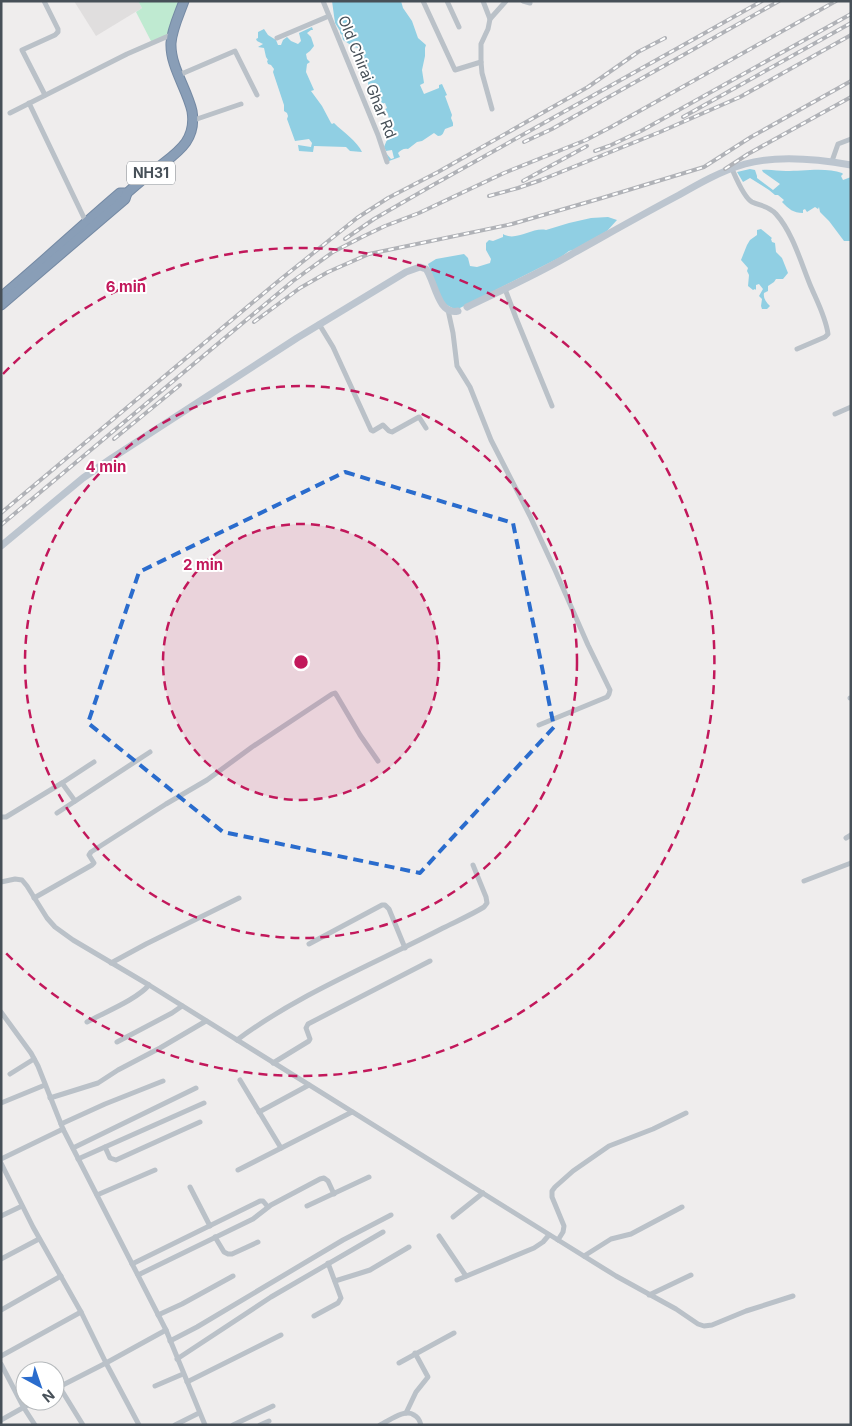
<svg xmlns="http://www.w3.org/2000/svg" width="852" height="1426" font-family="Inter,sans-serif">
  <rect width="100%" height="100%" fill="#efeded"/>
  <polygon fill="#e0dede" points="74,1 138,1 142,8 96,36"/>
  <polygon fill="#bfead1" points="138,1 185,1 172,33 152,43 136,12 142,8"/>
  <g fill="#90cfe3">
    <path d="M332 1H401L403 8 412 21 418 38 426 45 425 48V56L422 70 424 83 420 85 424 94 439 88V85L442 84 447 95 445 96 452 115 451 118 453 123V126L445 129C443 133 443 136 438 136L434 133 422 141 417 142 408 149C404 148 401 150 398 153L400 157 389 161 386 153 391 159 394 158 392 150 386 151 384 147 391 130 388 114 387 112 382 111 387 108 385 103 381 104 375 94 368 85 369 72 367 71V67L358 48 354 47 343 40 342 35 340 33V31L335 23Z"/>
    <path d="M312 27 313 30H311L307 33 311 37 314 46 310 51 306 54 307 59 310 62 307 64 306 72 314 90 311 91 322 106 331 123 332 124 334 123C342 131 358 142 362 152L350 151 346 147 314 146 313 152 299 151 298 145 311 147 312 143 309 139 295 141 287 119 288 116 287 113 284 111V105L273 72 274 69 271 65 268 64 267 61 268 60 266 57 264 48 258 47 263 44 257 41 256 39 258 38V32L264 29 268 35 276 40 278 45H281L283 40 287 37 291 41 298 44 301 41 299 33Z"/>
    <path d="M750 169 755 170 757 176V178L773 190 780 184 763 172 762 170C770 169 778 171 786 171 802 171 827 167 842 173L843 174 841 176 843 180 851 177V241H844L829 221 820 212 819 207 818 209 815 207 807 212 805 209 803 210V213C793 213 789 209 782 202L784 200 778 195H775L769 190 750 178 743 182 737 172Z"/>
    <path d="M608 217 617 220 607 231 573 250 569 251 561 257 456 310 443 303 428 264 436 259 464 254 468 258 470 266 477 267 490 263 491 259 486 250V243L489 240 493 241 503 237V234C516 242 532 227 546 230L569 223 591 218Z"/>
    <path d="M761 229 772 238 771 239 772 242 775 243 776 252 782 258 788 273 783 279H776L774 282 768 286V291L764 293C763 298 766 302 770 306L767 309H762L761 306 762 299 759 296 763 289 759 284 756 285V290L755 289 753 290 748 286 749 275 747 271 748 268 741 260 747 245 750 240 757 235V230Z"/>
  </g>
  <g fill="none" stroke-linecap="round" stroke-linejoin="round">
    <g stroke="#7489a3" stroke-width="11">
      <g id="highway">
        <path d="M1 297C42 263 80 227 120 193H127C136 185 145 177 155 170 176 153 197 142 192 111 187 89 170 66 171 43 172 29 179 15 184 1"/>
        <polyline points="1,305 125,199 127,193"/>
      </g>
    </g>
    <g stroke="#bac1c8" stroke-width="5">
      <polyline points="44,1 58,29 58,32 55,35 22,50 45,95"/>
      <polyline points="323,1 378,135 387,162"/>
      <polyline points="423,1 455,70 481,62"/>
      <polyline points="447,1 459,27"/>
      <polyline points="483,1 490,19"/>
      <polyline points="523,1 530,3"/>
      <polyline points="277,38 329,16"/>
      <polyline points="179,75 235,51 257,95"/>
      <polyline points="29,103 86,222"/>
      <polyline points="492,109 482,73 481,62 481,44 488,29 490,19 506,1"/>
      <polyline points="10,113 127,54 173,34"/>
      <polyline points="194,120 241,104"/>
      <polyline points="832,161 838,144 851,139"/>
      <path d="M732 169C736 178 744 198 752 202 761 206 769 206 776 214 793 233 801 263 811 287 817 301 826 318 828 334L825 337 797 349"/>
      <polyline points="505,289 516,318 552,406"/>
      <polyline points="448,310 453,333 457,366 470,387 491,440 530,516 555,570 588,645 610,690 609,694 607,697 539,725"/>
      <polyline points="319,324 333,347 371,430 373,431 383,425 389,431 392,432 419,417 426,428"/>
      <polyline points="835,414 851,407"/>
      <polyline points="850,698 851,698"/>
      <polyline points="62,783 75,801"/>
      <polyline points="57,813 150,752"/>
      <polyline points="1,817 6,817 62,783 94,762"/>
      <polyline points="846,838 851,835"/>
      <polyline points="804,881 851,863"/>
      <polyline points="1,882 15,879 22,880 27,886 47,918 55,927 73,940 149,985 558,1240 616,1276 676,1309 698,1324 704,1326 712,1325 746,1311 793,1296"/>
      <polyline points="34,898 92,865 94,863 89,855 91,852 166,804 207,780 252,747 332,694 335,693 337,696 360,735 378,761"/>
      <polyline points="309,944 382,905 385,905 389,909 405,948"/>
      <polyline points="111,963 146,944 239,898"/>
      <polyline points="1,1012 31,1053 38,1066 63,1129 166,1330 205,1425"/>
      <path d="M87 1022C105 1012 136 1000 149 985"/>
      <path d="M237 1040C300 993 374 964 443 928 457 921 471 915 484 907L487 903 486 897 473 865"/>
      <polyline points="117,1042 172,1013 182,1006"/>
      <polyline points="273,1063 309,1041 310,1039 306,1028 308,1024 430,961"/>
      <polyline points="10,1074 34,1059"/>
      <polyline points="240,1080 281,1148"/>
      <polyline points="50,1098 98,1083 118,1070 160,1048 206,1021"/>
      <polyline points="1,1103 45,1085"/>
      <polyline points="259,1112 309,1085"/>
      <polyline points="61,1124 105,1104 163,1081"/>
      <polyline points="105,1147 110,1158 116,1160 200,1122"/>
      <polyline points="73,1148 196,1088"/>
      <polyline points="1,1159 63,1129"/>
      <polyline points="78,1159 204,1103"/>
      <polyline points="1,1163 33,1227 81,1312 106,1363 139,1425"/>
      <polyline points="238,1170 352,1112"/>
      <polyline points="190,1187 210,1226"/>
      <polyline points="97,1195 155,1170"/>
      <polyline points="307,1206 369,1177"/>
      <polyline points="1,1216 22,1206"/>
      <polyline points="453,1217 483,1193"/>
      <polyline points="439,1236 466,1276"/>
      <polyline points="215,1237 224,1252 228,1254 232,1254 258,1242"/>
      <polyline points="558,1240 563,1232 564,1226 552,1197 552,1191 555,1187 573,1171 609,1146 653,1129 686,1113"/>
      <polyline points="584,1256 611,1239 631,1234 682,1207"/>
      <polyline points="1,1259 39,1239"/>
      <polyline points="132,1264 260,1201 263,1201 268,1207"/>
      <polyline points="138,1275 253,1219 271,1205 320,1179 324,1178 328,1181 334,1194"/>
      <polyline points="457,1280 534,1248 543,1242 549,1235"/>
      <polyline points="335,1281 370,1270 409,1247"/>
      <polyline points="649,1295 691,1275"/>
      <polyline points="1,1310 61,1276"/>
      <polyline points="158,1315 182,1304 233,1276"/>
      <polyline points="314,1316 338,1303 341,1298 328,1263"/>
      <polyline points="170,1341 197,1327 343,1240 391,1215"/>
      <polyline points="1,1356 81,1312"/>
      <polyline points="177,1359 271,1297 383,1232"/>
      <polyline points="399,1363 454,1333"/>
      <polyline points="1,1364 24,1408 35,1425"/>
      <polyline points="187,1382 281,1335"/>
      <polyline points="59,1386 83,1425"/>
      <polyline points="155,1386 183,1374"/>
      <polyline points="55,1389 106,1363 166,1330"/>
      <polyline points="406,1413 416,1392 428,1377 415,1353"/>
      <polyline points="1,1420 35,1401"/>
      <polyline points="175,1425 199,1413"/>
      <polyline points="233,1425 273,1406"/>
      <polyline points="260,1425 269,1421"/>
      <path d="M380 1425C389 1421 405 1408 414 1415 418 1417 420 1421 421 1425"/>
    </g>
    <g stroke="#bcc5cf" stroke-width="7">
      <path d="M467 307C502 290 538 274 572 254 608 234 643 214 679 195 700 183 721 171 745 164 777 155 818 159 851 165"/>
      <path d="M1 546 83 478 112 458 297 338 406 272 420 267 426 269C435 281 438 316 458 311"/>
    </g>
    <use href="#highway" stroke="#899eb7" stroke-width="9"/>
    <g stroke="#b0b2b7" stroke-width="4">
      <g id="rail">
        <polyline points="683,117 851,23"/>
        <polyline points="524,142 552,129 779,1"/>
        <polyline points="595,151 609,146 641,131 851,14"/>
        <polyline points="725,169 748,154 851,97"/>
        <polyline points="523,181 587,146"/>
        <polyline points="489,196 518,188 541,180 660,132 740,97 851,35"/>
        <polyline points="345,239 374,219 433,185 762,1"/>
        <polyline points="254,322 300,288 328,272 369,254 512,224 602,198 704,167 751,137 851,81"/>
        <polyline points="114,439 180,385"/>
        <polyline points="1,513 276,283 357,218 388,198 438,172 588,87 638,52 665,38"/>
        <polyline points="1,525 293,281 333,252 362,237 385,226 419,213 504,173 586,140 611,127 836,1"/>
      </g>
    </g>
    <use href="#rail" stroke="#fff" stroke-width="2" stroke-dasharray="5.5" stroke-linecap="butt"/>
  </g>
  <path fill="none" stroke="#2a6ccd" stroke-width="4" stroke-dasharray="10 6" stroke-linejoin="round" d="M345 472 513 523 554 727 420 873 223 832 88 723 139 572Z"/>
  <circle cx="301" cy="662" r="138" fill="#c2185b" fill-opacity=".12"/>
  <g fill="none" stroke="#c2185b" stroke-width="2.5" stroke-dasharray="9 6">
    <circle cx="301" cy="662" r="138"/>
    <circle cx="301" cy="662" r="276"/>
    <path d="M3 374A414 414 0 1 1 3 950"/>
  </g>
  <g text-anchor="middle" stroke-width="4" stroke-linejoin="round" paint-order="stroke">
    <rect fill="#fff" stroke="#7e848a" stroke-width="1" x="127" y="161.5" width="48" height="23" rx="4"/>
    <g font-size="14" font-weight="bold" fill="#475058">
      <text x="151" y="178">NH31</text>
    </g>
    <g font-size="15" fill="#475058" stroke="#fff">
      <text transform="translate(367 77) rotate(68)" y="5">Old Chirai Ghar Rd</text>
    </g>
  </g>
  <circle cx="301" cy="662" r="8" fill="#c2185b" stroke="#fff" stroke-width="2.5"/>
  <g font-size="15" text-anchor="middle" font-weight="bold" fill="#c2185b" stroke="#fff" stroke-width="4" stroke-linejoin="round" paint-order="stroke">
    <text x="126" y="292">6 min</text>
    <text x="106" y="472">4 min</text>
    <text x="203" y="570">2 min</text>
  </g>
  <rect width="852" height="1426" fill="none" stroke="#475058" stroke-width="5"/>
  <g transform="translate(40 1386) rotate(140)"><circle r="24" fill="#ffffff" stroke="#b5b9bc"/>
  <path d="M0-4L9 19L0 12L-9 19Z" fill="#2a6ccd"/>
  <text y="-8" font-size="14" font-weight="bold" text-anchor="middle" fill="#475058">N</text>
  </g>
</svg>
